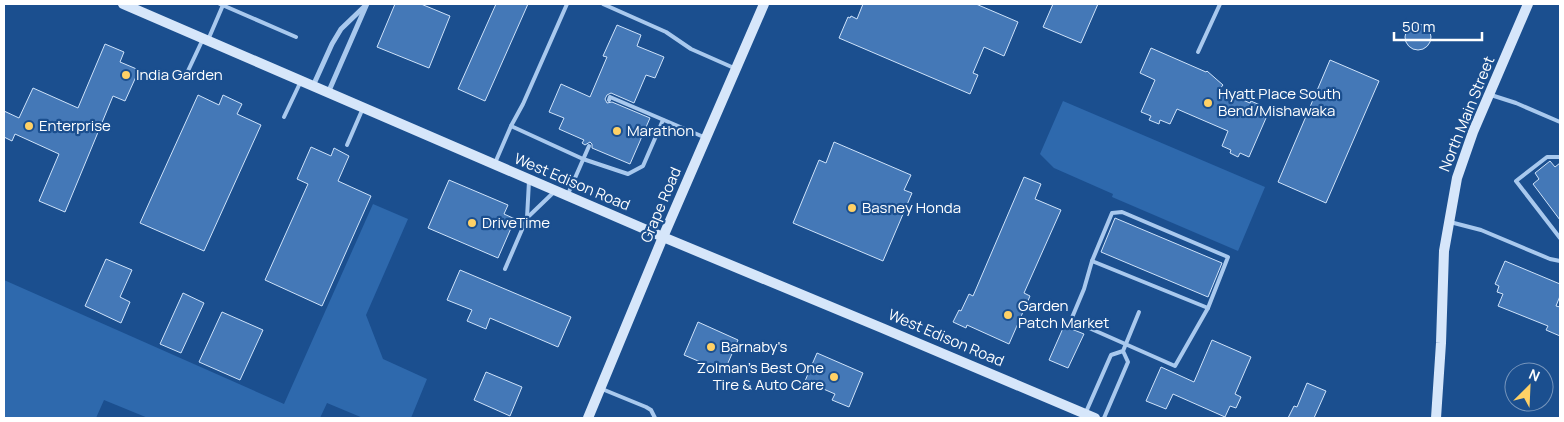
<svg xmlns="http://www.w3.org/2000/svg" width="1564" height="422" font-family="Manrope,sans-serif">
  <rect width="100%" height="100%" fill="#1b4f8f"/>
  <g fill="#2e69ad">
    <polygon points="1063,101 1265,187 1238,251 1112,197 1113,194 1054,168 1040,154"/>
    <polygon points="373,204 408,219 366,315 383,359 427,379 411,418 363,418 327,403 320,418 148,418 104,400 96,418 4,418 4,280 284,404"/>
  </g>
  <g fill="#4478b7" stroke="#cfe3fa">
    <polygon points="395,4 421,4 450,16 429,68 377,47"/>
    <polygon points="496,4 528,4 485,101 458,89"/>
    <polygon points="863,4 976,4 1018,22 1004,56 984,47 973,73 978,75 970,94 839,38 848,17 850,18 851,16 857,19"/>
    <polygon points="1053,4 1098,4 1081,43 1043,27"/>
    <circle cx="1418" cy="37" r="13"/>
    <polygon points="617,25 641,35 637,46 664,57 655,78 646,75 634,103 611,93 607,95 605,99 607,103 612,102 650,118 630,164 592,148 592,144 590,142 585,145 582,143 584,140 559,129 564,118 549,112 561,84 590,97 607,57 603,56"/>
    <polygon points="105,44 124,52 120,62 139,70 125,101 113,96 65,212 39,201 59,154 15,134 12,141 4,137 4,111 19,118 33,88 78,108"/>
    <polygon points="1151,48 1206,72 1207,71 1223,85 1219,90 1250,103 1251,101 1260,105 1257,114 1266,118 1249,157 1240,153 1238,157 1230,153 1231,150 1222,146 1228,131 1177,109 1170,124 1160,120 1159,124 1149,120 1151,116 1141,112 1155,80 1140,73"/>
    <polygon points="1330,60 1379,81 1326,203 1278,182"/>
    <polygon points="198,95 219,105 223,95 242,104 237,114 261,125 204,251 140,223"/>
    <polygon points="834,142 911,175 904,190 912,193 883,261 793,223 819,160 826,163"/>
    <polygon points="311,147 331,156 334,148 349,156 338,181 371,196 322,306 265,280 308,184 297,179"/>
    <polygon points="1550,161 1555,167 1560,163 1560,220 1533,184 1539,179 1535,173"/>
    <polygon points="1024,177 1041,184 1035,199 1061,210 1024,293 1030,296 1009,344 967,325 966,328 953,322 959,310 961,311 969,294 973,296"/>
    <polygon points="449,180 508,205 504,214 515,219 498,258 428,228"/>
    <polygon points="1115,218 1222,263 1208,297 1101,252"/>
    <polygon points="106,259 132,270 120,297 130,302 121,323 85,306"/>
    <polygon points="1505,261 1560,284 1560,296 1556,306 1560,307 1560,336 1546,330 1548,326 1498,306 1503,294 1497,292 1499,286 1495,284"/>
    <polygon points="460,270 571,317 558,347 490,318 486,329 467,321 472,310 447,300"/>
    <polygon points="183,293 204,303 181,353 160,344"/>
    <polygon points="222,312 263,330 240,380 199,362"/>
    <polygon points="698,322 738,340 724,372 684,355"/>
    <polygon points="1064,326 1084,334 1068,368 1049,360"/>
    <polygon points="1212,340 1251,357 1235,394 1241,397 1236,408 1230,406 1225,417 1173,394 1166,409 1146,401 1161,367 1194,382"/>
    <polygon points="817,353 863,373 849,407 832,400 835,394 805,381"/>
    <polygon points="486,372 522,387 510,416 474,400"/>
    <polygon points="1307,383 1326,391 1314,418 1288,418 1294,406 1297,407"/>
  </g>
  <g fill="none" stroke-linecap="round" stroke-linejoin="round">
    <g stroke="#a9c9ee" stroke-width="4">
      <polyline points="220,4 296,37"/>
      <polyline points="603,4 666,32 691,49 734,68"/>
      <polyline points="208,40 223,5"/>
      <polyline points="1198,52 1220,4"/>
      <polyline points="187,73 202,41"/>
      <polyline points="1491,95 1516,103 1560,122"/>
      <polyline points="609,100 610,97 706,138"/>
      <polyline points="284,117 301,81"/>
      <polyline points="511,126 583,159 628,174 643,166 663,120"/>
      <polyline points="347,145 363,108"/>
      <polyline points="1560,157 1547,157 1516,181 1560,238"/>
      <polyline points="495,163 511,126 523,104 567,4"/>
      <polyline points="568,194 589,146"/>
      <polyline points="529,216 554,192"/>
      <polyline points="1450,222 1481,230 1550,259 1560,261"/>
      <polygon points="1092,261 1208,308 1175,366 1071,320 1084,289"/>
      <polyline points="1092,261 1112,213 1122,212 1228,257 1208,308"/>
      <polyline points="505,269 527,218 529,181"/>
      <polyline points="602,389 646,407 651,410 655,418"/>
      <polyline points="1086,412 1111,355 1123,351 1139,312"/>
      <polyline points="1104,418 1128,362 1123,351"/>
    </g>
    <g stroke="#a9c9ee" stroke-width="5">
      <polyline points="313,86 332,44 341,29 367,4"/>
      <polyline points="328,93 366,6"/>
    </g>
    <g stroke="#d6e6fa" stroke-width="10">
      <polyline points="123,4 663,237 882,328 1095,418"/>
      <polyline points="588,418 663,237 764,4"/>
      <polyline points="1436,418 1441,343 1444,251 1457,178 1473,132 1528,4"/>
    </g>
  </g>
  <g fill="#ffd166" stroke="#1b4f8f" stroke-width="2">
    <circle cx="126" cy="75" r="5"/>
    <circle cx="1208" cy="103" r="5"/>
    <circle cx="29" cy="126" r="5"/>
    <circle cx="617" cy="131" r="5"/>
    <circle cx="852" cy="208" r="5"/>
    <circle cx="472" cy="223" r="5"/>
    <circle cx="1008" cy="315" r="5"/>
    <circle cx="711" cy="347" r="5"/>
    <circle cx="834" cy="377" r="5"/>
  </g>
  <g text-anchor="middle" stroke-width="4.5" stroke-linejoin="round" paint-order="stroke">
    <g font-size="15" fill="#fff" stroke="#1b4f8f" text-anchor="start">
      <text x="136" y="80">India Garden</text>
      <text x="1218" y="99">Hyatt Place South<tspan x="1218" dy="17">Bend/Mishawaka</tspan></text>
      <text x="39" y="131">Enterprise</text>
      <text x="627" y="136">Marathon</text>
      <text x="862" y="213">Basney Honda</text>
      <text x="482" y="228">DriveTime</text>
      <text x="1018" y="311">Garden<tspan x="1018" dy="17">Patch Market</tspan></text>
      <text x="721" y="352">Barnaby's</text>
      <text x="824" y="373" text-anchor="end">Zolman's Best One<tspan x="824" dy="17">Tire &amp; Auto Care</tspan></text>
    </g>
    <g font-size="15" fill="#fff" stroke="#1b4f8f">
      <text transform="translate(1467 114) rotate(-68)" y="5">North Main Street</text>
      <text transform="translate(572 182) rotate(23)" y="5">West Edison Road</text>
      <text transform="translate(661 205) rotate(-67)" y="5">Grape Road</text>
      <text transform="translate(946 338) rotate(23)" y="5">West Edison Road</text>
    </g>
  </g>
  <rect width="1564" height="422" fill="none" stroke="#ffffff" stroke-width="10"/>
  <g transform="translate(1529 387) rotate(24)"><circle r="24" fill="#1b4f8f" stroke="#7695bc"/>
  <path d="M0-4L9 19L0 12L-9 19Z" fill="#ffd166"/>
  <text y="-8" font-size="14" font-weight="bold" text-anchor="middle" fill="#ffffff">N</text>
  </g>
  <path d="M1394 32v8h88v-8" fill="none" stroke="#ffffff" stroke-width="2.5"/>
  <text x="1402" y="32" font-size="15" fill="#ffffff" stroke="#1b4f8f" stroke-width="4" paint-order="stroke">50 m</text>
</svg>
